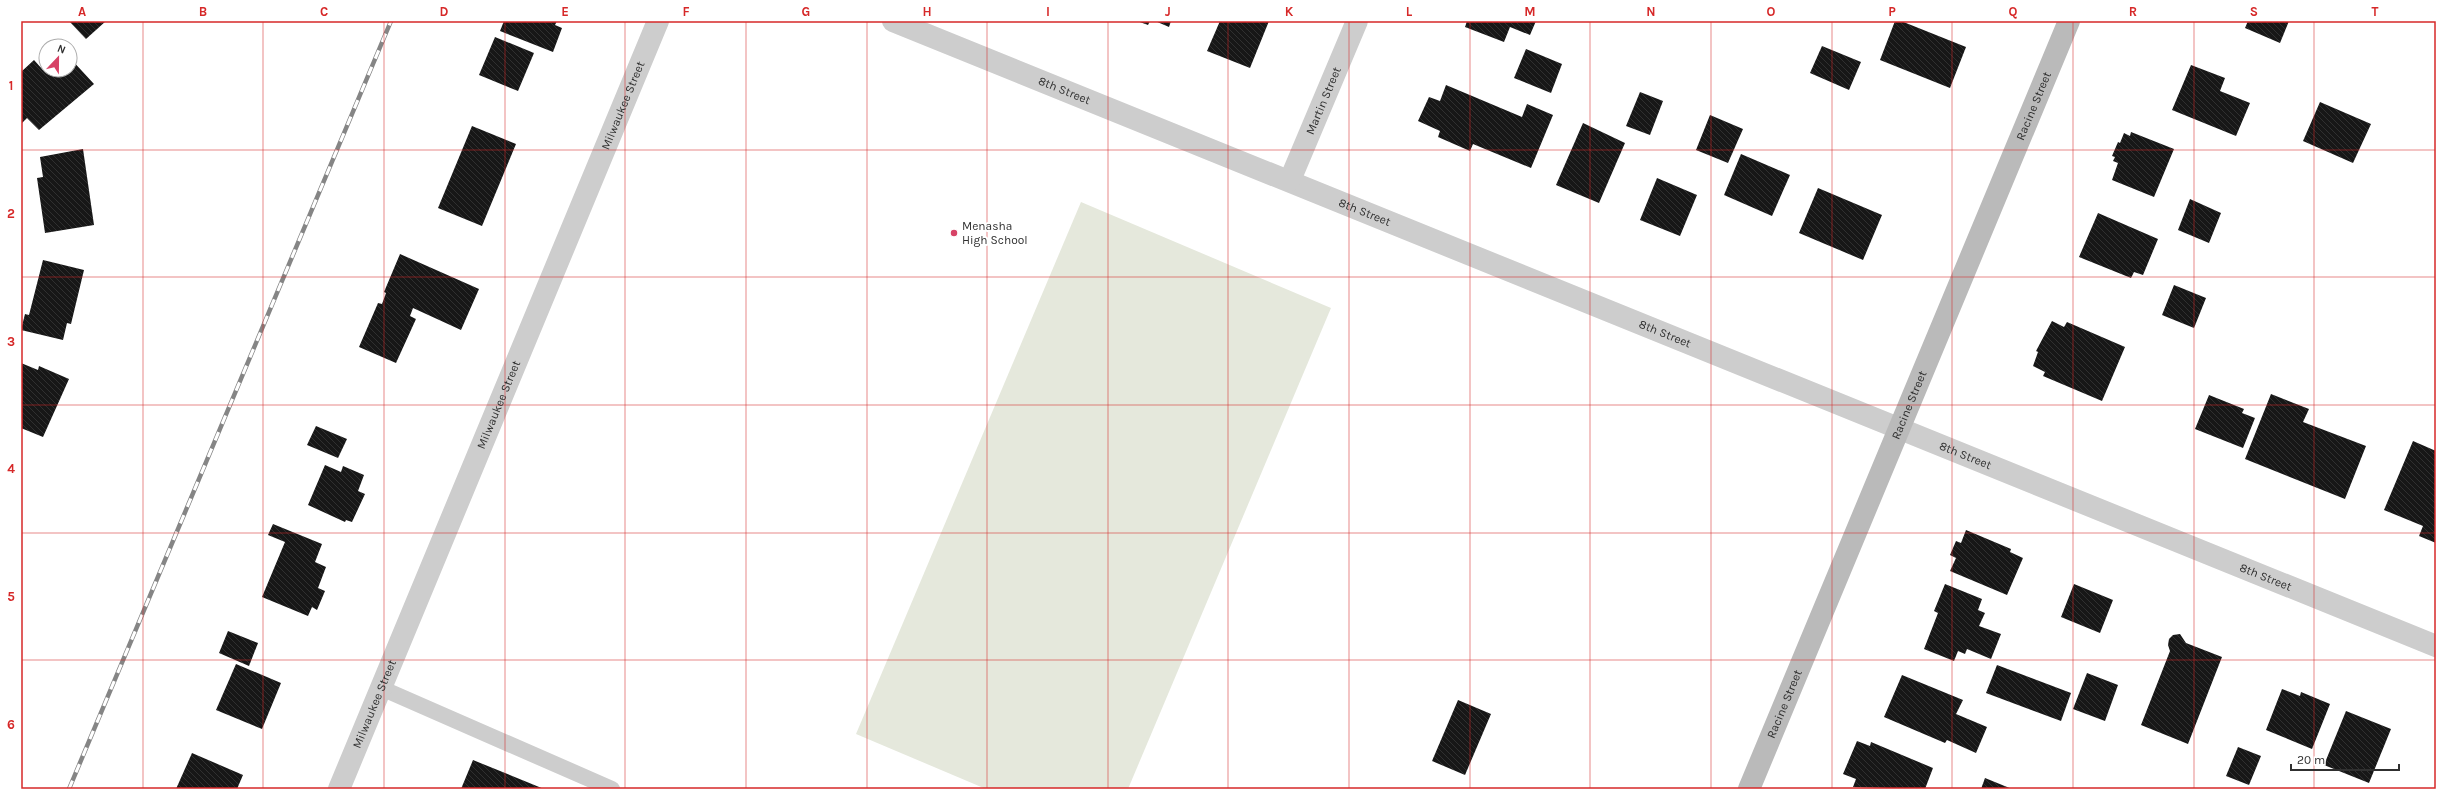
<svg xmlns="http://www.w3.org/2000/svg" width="2457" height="810" font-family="Karla,sans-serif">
  <defs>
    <pattern id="building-back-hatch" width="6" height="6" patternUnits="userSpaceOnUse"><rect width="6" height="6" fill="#171717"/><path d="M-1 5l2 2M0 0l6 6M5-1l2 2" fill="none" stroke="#303030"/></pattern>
  </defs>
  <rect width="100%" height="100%" fill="#fff"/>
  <polygon fill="#e5e8dc" points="1081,202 1331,308 1128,789 986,789 856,734"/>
  <g fill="url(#building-back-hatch)">
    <polygon points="69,21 106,21 86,39"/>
    <polygon points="504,21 557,21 555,25 562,28 553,52 500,31"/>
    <polygon points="1137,21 1150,21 1148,25"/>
    <polygon points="1155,21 1171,21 1169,27"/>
    <polygon points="1220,21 1269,21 1250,68 1207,51"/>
    <polygon points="1467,21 1536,21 1530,35 1510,27 1504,42 1465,27"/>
    <polygon points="1895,21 1901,21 1966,47 1950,88 1880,60"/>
    <polygon points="2248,21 2289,21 2280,43 2245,28"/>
    <polygon points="495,37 534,53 518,91 479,75"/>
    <polygon points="1822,46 1861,62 1849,90 1810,73"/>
    <polygon points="1526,49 1562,64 1551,93 1514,78"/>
    <polygon points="70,58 94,84 39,130 27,118 22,123 21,72 34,60 43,70 46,68 46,70 70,70"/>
    <polygon points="2191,65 2225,78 2220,91 2250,103 2236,136 2172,110"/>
    <polygon points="1446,85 1522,117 1527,104 1553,115 1531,168 1473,144 1470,151 1438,137 1440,131 1418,121 1429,97 1440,101"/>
    <polygon points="1640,92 1663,101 1650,135 1626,126"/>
    <polygon points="2320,102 2371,124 2353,163 2303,141"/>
    <polygon points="1710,115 1743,129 1728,163 1696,150"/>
    <polygon points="1583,123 1625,143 1599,203 1556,185"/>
    <polygon points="472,126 516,144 482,226 438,208"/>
    <polygon points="2131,132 2174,149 2154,197 2112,180 2118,163 2113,161 2115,157 2112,156 2118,142 2120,143 2124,133 2130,136"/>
    <polygon points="83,149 94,225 45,233 37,178 43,177 40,157"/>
    <polygon points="1741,154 1790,175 1772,216 1724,195"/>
    <polygon points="1657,178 1697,195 1680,236 1640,220"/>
    <polygon points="1818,188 1882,215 1863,260 1799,233"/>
    <polygon points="2190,199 2221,213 2209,243 2178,230"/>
    <polygon points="2098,213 2158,239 2143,275 2134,272 2131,278 2079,257"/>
    <polygon points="400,254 479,289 461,330 413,308 410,316 416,319 396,363 359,347 378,303 382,304 386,293 384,292"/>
    <polygon points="43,260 84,270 71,324 67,323 63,340 21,330 25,314 29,315"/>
    <polygon points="2174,285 2206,298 2194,328 2162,315"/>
    <polygon points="2052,321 2064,327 2067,322 2125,347 2102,401 2043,376 2045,372 2033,366 2038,352 2036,351"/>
    <polygon points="21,363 38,370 39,366 69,379 43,437 21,428"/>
    <polygon points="2271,394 2309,409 2303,422 2366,446 2345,499 2245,459"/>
    <polygon points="2209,395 2244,409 2242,413 2255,418 2243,448 2195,429"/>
    <polygon points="316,426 347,439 338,458 307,445"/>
    <polygon points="2413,441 2436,451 2436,543 2419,536 2423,526 2384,510"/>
    <polygon points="325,465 341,472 343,466 364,475 358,491 365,494 352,522 346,520 345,522 308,505"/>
    <polygon points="273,524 322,544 315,562 326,567 318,588 325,591 317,610 312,607 308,616 262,597 285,542 268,535"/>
    <polygon points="1966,530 2011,549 2010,552 2023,558 2007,595 1950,571 1956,558 1950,555 1956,541 1961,543"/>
    <polygon points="1945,584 1982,599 1978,610 1985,613 1979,626 2001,634 1991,659 1967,649 1965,654 1958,651 1954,661 1924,649 1938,613 1934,611"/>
    <polygon points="2074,584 2113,600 2100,633 2061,617"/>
    <polygon points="228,631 258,643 249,666 219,653"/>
    <polygon points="2180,634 2186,643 2222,657 2188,744 2141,725 2170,651 2168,645 2169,639 2173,635"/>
    <polygon points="236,664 281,683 262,729 216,710"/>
    <polygon points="1997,665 2071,693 2061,721 1986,693"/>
    <polygon points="2087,673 2118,685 2105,721 2073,709"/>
    <polygon points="1902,675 1963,700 1956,714 1987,727 1976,753 1947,740 1945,743 1884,717"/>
    <polygon points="2282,689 2300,696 2301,692 2330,704 2312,749 2266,730"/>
    <polygon points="1458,700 1491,714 1465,775 1432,761"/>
    <polygon points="2346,711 2391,729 2369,783 2324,765"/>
    <polygon points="1857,741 1870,746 1871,742 1933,768 1925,789 1853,787 1856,779 1843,774"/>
    <polygon points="2238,747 2261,756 2249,785 2226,776"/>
    <polygon points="192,753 243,775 237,789 176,789"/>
    <polygon points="473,760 544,789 461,789"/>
    <polygon points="1985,778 2012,789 1981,789"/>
  </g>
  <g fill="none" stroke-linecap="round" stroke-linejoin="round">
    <polyline stroke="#cdcdcd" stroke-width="16" points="381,688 612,789"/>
    <g stroke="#cdcdcd" stroke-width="22">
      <path id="s1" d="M893 21 2436 646"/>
      <path id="s2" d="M1290 180 1357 21"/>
    </g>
    <path stroke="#cdcdcd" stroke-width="22" id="s3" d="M339 789 658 21"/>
    <path stroke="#bababa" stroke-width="22" id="s4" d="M1749 789 2069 21"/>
    <g stroke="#858585" stroke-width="4.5">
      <polyline id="rail" points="69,789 391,21"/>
    </g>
    <use href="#rail" stroke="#fff" stroke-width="3" stroke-dasharray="9" stroke-linecap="butt"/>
  </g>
  <path fill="none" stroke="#d62828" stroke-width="1" stroke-opacity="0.55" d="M143 21V789M263 21V789M384 21V789M505 21V789M625 21V789M746 21V789M867 21V789M987 21V789M1108 21V789M1228 21V789M1349 21V789M1470 21V789M1590 21V789M1711 21V789M1832 21V789M1952 21V789M2073 21V789M2194 21V789M2314 21V789M21 150H2436M21 277H2436M21 405H2436M21 533H2436M21 660H2436"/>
  <circle fill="#d74266" stroke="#fff" stroke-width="1.5" cx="954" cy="233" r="4"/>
  <g text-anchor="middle" stroke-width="4" stroke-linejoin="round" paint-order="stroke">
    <g font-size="12" fill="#303030" stroke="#fff">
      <text dy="4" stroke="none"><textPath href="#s1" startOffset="185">8th Street</textPath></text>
      <text dy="4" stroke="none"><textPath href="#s2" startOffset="86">Martin Street</textPath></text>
      <text dy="4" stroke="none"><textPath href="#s3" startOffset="740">Milwaukee Street</textPath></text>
      <text dy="4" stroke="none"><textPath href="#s4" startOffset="740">Racine Street</textPath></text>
      <text dy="4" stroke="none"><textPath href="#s1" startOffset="509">8th Street</textPath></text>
      <text dy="4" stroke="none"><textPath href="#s1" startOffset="833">8th Street</textPath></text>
      <text dy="4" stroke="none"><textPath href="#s3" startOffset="416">Milwaukee Street</textPath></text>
      <text dy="4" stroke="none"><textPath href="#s4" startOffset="416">Racine Street</textPath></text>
      <text dy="4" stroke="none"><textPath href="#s1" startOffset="1157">8th Street</textPath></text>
      <text dy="4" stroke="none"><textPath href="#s1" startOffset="1481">8th Street</textPath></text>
      <text dy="4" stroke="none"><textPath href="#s3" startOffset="92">Milwaukee Street</textPath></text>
      <text dy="4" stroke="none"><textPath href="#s4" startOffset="92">Racine Street</textPath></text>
    </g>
    <g font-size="12" fill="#303030" stroke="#fff" text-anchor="start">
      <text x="962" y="230">Menasha<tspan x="962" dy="14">High School</tspan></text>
    </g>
  </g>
  <rect width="2457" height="810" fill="none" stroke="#ffffff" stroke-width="44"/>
  <g transform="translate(58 58) rotate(22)"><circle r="19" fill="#ffffff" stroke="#acacac"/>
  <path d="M0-3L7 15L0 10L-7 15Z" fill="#d74266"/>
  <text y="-6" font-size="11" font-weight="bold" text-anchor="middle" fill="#303030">N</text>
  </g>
  <path d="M2291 764v6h108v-6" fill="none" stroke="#303030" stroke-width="2"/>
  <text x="2297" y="764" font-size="12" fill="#303030" stroke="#ffffff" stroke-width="3" paint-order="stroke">20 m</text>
  <rect x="22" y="22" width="2413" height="766" fill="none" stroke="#d62828" stroke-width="1.5"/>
  <g font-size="13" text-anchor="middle" font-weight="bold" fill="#d62828">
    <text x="82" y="16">A</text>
    <text x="203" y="16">B</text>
    <text x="324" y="16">C</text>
    <text x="444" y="16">D</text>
    <text x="565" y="16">E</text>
    <text x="686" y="16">F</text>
    <text x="806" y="16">G</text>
    <text x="927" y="16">H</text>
    <text x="1048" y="16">I</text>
    <text x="1168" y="16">J</text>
    <text x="1289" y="16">K</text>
    <text x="1409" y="16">L</text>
    <text x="1530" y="16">M</text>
    <text x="1651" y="16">N</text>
    <text x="1771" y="16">O</text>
    <text x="1892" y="16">P</text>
    <text x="2013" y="16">Q</text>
    <text x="2133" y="16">R</text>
    <text x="2254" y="16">S</text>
    <text x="2375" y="16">T</text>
    <text x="11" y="90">1</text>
    <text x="11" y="218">2</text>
    <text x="11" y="346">3</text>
    <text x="11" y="473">4</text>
    <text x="11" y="601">5</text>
    <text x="11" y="729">6</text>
  </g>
</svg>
